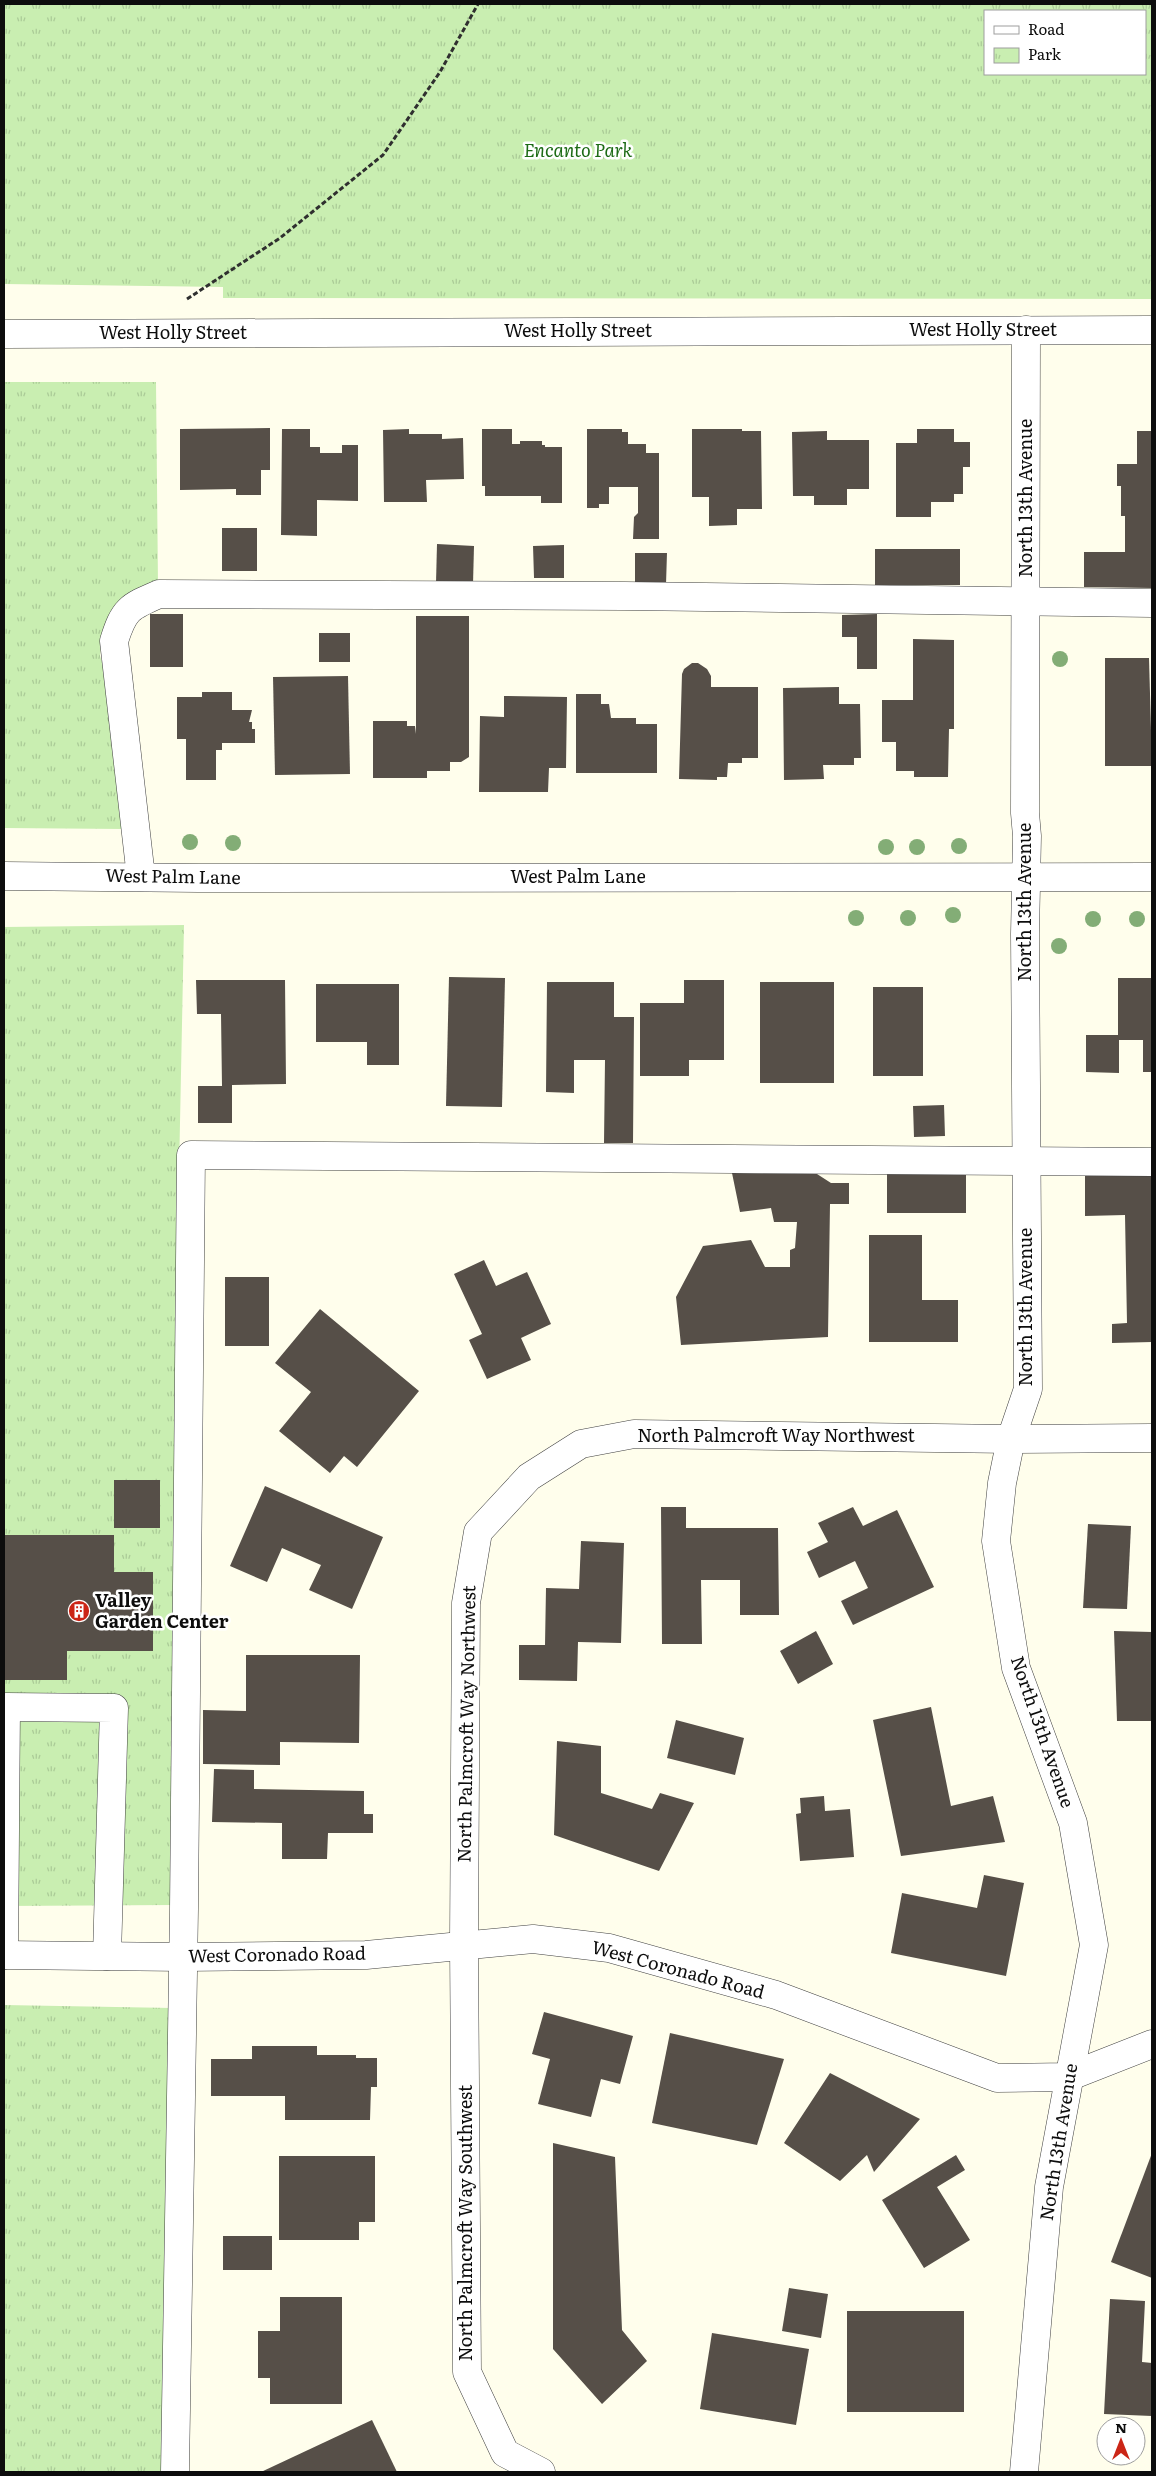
<svg xmlns="http://www.w3.org/2000/svg" width="1156" height="2476" font-family="Literata,serif">
  <defs>
    <pattern id="park-tufts" width="24" height="20" patternUnits="userSpaceOnUse" patternTransform="scale(1.25)"><rect width="24" height="20" fill="#c9eeb1"/><path d="M3 7l-1-3M5 7V3M7 7l1-3M15 17l-1-3M17 17v-4M19 17l1-3" fill="none" stroke="#abcb97"/></pattern>
  </defs>
  <rect width="100%" height="100%" fill="#fffeec"/>
  <g fill="url(#park-tufts)" fill-rule="evenodd">
    <path d="M4 4H1152V299L223 298V287L4 284ZM985 11H1145V74H985Z"/>
    <polygon points="4,382 156,382 158,585 110,617 102,634 100,656 118,711 124,829 4,828"/>
    <polygon points="184,925 179,1172 173,1905 4,1906 4,927"/>
    <polygon points="4,2005 172,2008 162,2472 4,2472"/>
  </g>
  <g fill="#564f48">
    <polygon points="270,428 270,470 261,470 261,495 236,495 236,489 180,490 180,429"/>
    <polygon points="282,429 310,429 310,447 320,447 320,453 342,453 342,445 358,445 358,501 317,500 317,536 281,535"/>
    <polygon points="409,429 409,434 442,434 442,439 463,438 464,479 426,480 427,502 384,502 383,430"/>
    <polygon points="482,429 512,429 512,444 520,444 520,441 542,441 542,445 545,445 545,447 562,447 562,503 541,503 541,496 485,496 485,486 482,486"/>
    <polygon points="587,429 622,429 622,432 628,432 628,444 646,444 646,453 659,453 659,539 633,539 634,517 638,513 638,487 609,487 609,504 599,504 599,508 587,508"/>
    <polygon points="692,429 742,429 742,431 761,431 762,509 737,509 737,525 709,526 709,497 692,497"/>
    <polygon points="917,429 954,429 954,442 970,442 970,467 963,467 963,494 954,494 954,502 931,502 931,517 896,517 896,443 917,443"/>
    <polygon points="827,431 827,440 869,440 869,489 847,489 847,505 814,505 814,496 793,496 792,432"/>
    <polygon points="1137,431 1152,431 1152,588 1084,587 1084,552 1125,552 1125,516 1121,516 1121,486 1117,486 1117,464 1137,464"/>
    <rect x="222" y="528" width="35" height="43"/>
    <polygon points="437,544 474,546 473,584 436,583"/>
    <polygon points="564,545 564,578 534,578 533,546"/>
    <rect x="875" y="549" width="85" height="36"/>
    <polygon points="635,553 667,553 666,584 635,583"/>
    <rect x="150" y="614" width="33" height="53"/>
    <polygon points="877,614 877,669 857,669 857,637 842,637 842,615"/>
    <polygon points="416,616 469,616 469,757 461,762 450,762 450,771 427,771 427,778 373,778 373,721 407,721 407,726 415,726 416,734"/>
    <rect x="319" y="633" width="31" height="29"/>
    <polygon points="913,639 954,640 954,729 949,729 948,777 914,777 914,771 896,771 896,742 882,742 882,700 913,700"/>
    <polygon points="1105,658 1149,658 1152,766 1105,766"/>
    <polygon points="692,663 698,663 707,669 711,676 711,687 758,687 758,758 742,758 742,763 728,763 727,777 717,777 717,780 679,779 682,674 684,669"/>
    <polygon points="348,676 350,774 275,775 273,677"/>
    <polygon points="839,687 839,704 860,704 861,758 854,758 854,765 823,765 824,779 784,780 783,688"/>
    <polygon points="202,692 232,692 232,710 252,710 249,722 252,722 252,729 255,729 255,743 222,743 222,750 216,750 216,780 186,780 186,739 177,739 177,697 202,697"/>
    <polygon points="576,694 601,694 601,704 609,704 611,718 636,718 636,724 657,724 657,773 576,773"/>
    <polygon points="504,696 567,697 566,768 549,768 548,792 479,792 480,716 504,717"/>
    <polygon points="449,977 505,978 502,1107 446,1106"/>
    <polygon points="1118,978 1152,978 1152,1072 1143,1072 1143,1040 1119,1040 1119,1073 1086,1072 1086,1035 1118,1035"/>
    <polygon points="196,980 285,980 286,1084 232,1085 232,1123 198,1123 198,1086 222,1086 221,1014 197,1014"/>
    <polygon points="684,980 724,980 724,1060 689,1060 689,1076 640,1076 640,1003 684,1003"/>
    <polygon points="547,982 614,982 614,1017 634,1017 633,1143 604,1143 605,1060 574,1060 574,1093 546,1092"/>
    <rect x="760" y="982" width="74" height="101"/>
    <polygon points="316,984 399,984 399,1065 367,1065 367,1042 316,1042"/>
    <rect x="873" y="987" width="50" height="89"/>
    <polygon points="944,1105 945,1136 914,1137 913,1106"/>
    <polygon points="1085,1172 1152,1172 1152,1342 1112,1343 1112,1324 1127,1323 1125,1215 1085,1216"/>
    <polygon points="732,1173 817,1174 831,1183 849,1183 849,1204 830,1204 828,1337 681,1345 676,1297 703,1246 751,1240 765,1267 790,1267 790,1250 795,1248 797,1222 774,1222 771,1208 740,1212"/>
    <rect x="887" y="1173" width="79" height="40"/>
    <polygon points="869,1235 922,1235 922,1300 958,1300 958,1342 869,1342"/>
    <polygon points="484,1260 496,1286 527,1272 551,1324 521,1338 531,1360 487,1379 469,1340 482,1334 454,1274"/>
    <rect x="225" y="1277" width="44" height="69"/>
    <polygon points="320,1309 419,1391 357,1467 344,1456 330,1473 279,1431 311,1392 275,1363"/>
    <rect x="114" y="1480" width="46" height="48"/>
    <polygon points="265,1486 383,1537 352,1609 309,1590 321,1565 282,1548 267,1582 230,1566"/>
    <polygon points="661,1507 686,1507 686,1528 778,1528 779,1615 740,1615 740,1580 701,1580 702,1644 662,1644"/>
    <polygon points="853,1507 863,1526 897,1510 934,1587 853,1625 841,1601 868,1588 855,1561 819,1578 807,1552 828,1542 818,1523"/>
    <polygon points="1088,1524 1131,1526 1127,1609 1083,1608"/>
    <polygon points="4,1535 114,1535 114,1572 153,1572 153,1651 67,1651 67,1680 4,1680"/>
    <polygon points="581,1541 624,1543 621,1643 578,1642 577,1681 519,1680 519,1645 545,1645 546,1588 579,1589"/>
    <polygon points="816,1631 833,1664 798,1684 780,1651"/>
    <polygon points="1114,1631 1152,1632 1152,1721 1117,1721"/>
    <polygon points="246,1655 360,1655 359,1743 280,1742 280,1765 203,1764 203,1710 246,1711"/>
    <polygon points="931,1707 951,1806 993,1796 1005,1842 901,1856 873,1720"/>
    <polygon points="676,1720 744,1738 735,1775 667,1758"/>
    <polygon points="557,1741 601,1746 601,1793 652,1809 660,1793 694,1803 659,1871 554,1835"/>
    <polygon points="214,1769 254,1770 254,1789 364,1791 364,1814 373,1814 373,1833 328,1833 327,1859 282,1859 282,1823 212,1822"/>
    <polygon points="824,1796 825,1811 850,1809 854,1857 800,1861 796,1814 801,1813 800,1798"/>
    <polygon points="984,1875 1024,1883 1006,1976 891,1953 902,1893 977,1908"/>
    <polygon points="544,2012 633,2036 620,2084 601,2079 591,2117 538,2104 550,2059 532,2054"/>
    <polygon points="670,2033 784,2059 757,2145 652,2123"/>
    <polygon points="252,2046 317,2046 317,2055 356,2055 356,2058 377,2058 377,2087 371,2087 370,2120 285,2120 285,2096 211,2096 211,2059 252,2059"/>
    <polygon points="830,2073 920,2119 874,2172 867,2155 840,2181 784,2143"/>
    <polygon points="553,2143 615,2157 622,2330 647,2361 602,2404 553,2349"/>
    <polygon points="1152,2153 1152,2278 1111,2262"/>
    <polygon points="956,2155 965,2170 937,2187 970,2240 924,2268 882,2200"/>
    <polygon points="279,2156 375,2156 375,2222 359,2222 359,2240 279,2240"/>
    <rect x="223" y="2236" width="49" height="34"/>
    <polygon points="789,2288 828,2294 821,2338 782,2331"/>
    <polygon points="280,2297 342,2297 342,2404 270,2404 270,2378 258,2378 258,2331 280,2331"/>
    <polygon points="1110,2299 1145,2301 1142,2362 1152,2363 1152,2416 1104,2414"/>
    <rect x="847" y="2311" width="117" height="101"/>
    <polygon points="712,2333 809,2349 796,2425 700,2409"/>
    <polygon points="372,2420 397,2472 261,2472"/>
  </g>
  <g fill="none" stroke-linecap="round" stroke-linejoin="round">
    <g stroke="#404040" stroke-width="29">
      <g id="minor">
        <polyline points="4,334 1152,330"/>
        <polyline points="4,876 198,878 1152,877"/>
        <path d="M141 877 114 641C124 609 129 607 159 594L625 596 1152 603"/>
        <polyline points="4,1955 183,1957 366,1955 533,1939 609,1948 776,1995 997,2078 1068,2077 1152,2044"/>
        <polyline points="4,1955 6,1707 114,1708 107,1956"/>
        <polyline points="175,2472 184,1909 191,1155 1152,1162"/>
        <polyline points="541,2472 505,2453 467,2372 464,1944 466,1603 478,1532 529,1477 581,1444 634,1434 1011,1439 1152,1438"/>
        <polyline points="1024,2472 1049,2187 1094,1945 1073,1823 1016,1668 996,1541 1002,1483 1011,1439 1028,1389 1025,934 1027,836 1025,813 1026,330"/>
      </g>
    </g>
    <polyline stroke="#2f2f2f" stroke-width="3" stroke-dasharray="5 2.5" stroke-linecap="butt" points="187,299 280,238 383,155 440,72 478,4"/>
    <use href="#minor" stroke="#fff" stroke-width="28"/>
  </g>
  <g fill="#83ad76">
    <circle cx="1060" cy="659" r="8"/>
    <circle cx="190" cy="842" r="8"/>
    <circle cx="233" cy="843" r="8"/>
    <circle cx="959" cy="846" r="8"/>
    <circle cx="886" cy="847" r="8"/>
    <circle cx="917" cy="847" r="8"/>
    <circle cx="953" cy="915" r="8"/>
    <circle cx="856" cy="918" r="8"/>
    <circle cx="908" cy="918" r="8"/>
    <circle cx="1093" cy="919" r="8"/>
    <circle cx="1137" cy="919" r="8"/>
    <circle cx="1059" cy="946" r="8"/>
  </g>
  <defs>
    <g id="building-disc" transform="scale(1.125)"><circle r="9.5" fill="#cb2516" stroke="#fff"/><path d="M-4-6H4V6H1V3H-1V6H-4ZM-2.5-4.3h1.7v1.8h-1.7ZM.8-4.3h1.7v1.8H.8ZM-2.5-1h1.7V.8h-1.7ZM.8-1h1.7V.8H.8Z" fill="#fff"/></g>
  </defs>
  <g fill-rule="evenodd">
    <use href="#building-disc" x="79" y="1611"/>
  </g>
  <g text-anchor="middle" stroke-width="5" stroke-linejoin="round" paint-order="stroke">
    <g font-size="18" font-style="italic" fill="#1d6b16" stroke="#fff">
      <text x="578" y="157">Encanto Park</text>
    </g>
    <g font-size="18" fill="#0d0d0d" stroke="#fff">
      <text x="983" y="336">West Holly Street</text>
      <text x="578" y="337">West Holly Street</text>
      <text x="173" y="339">West Holly Street</text>
      <text transform="translate(1026 498) rotate(-90)" y="6">North 13th Avenue</text>
      <text transform="translate(173 877) rotate(1)" y="6">West Palm Lane</text>
      <text x="578" y="883">West Palm Lane</text>
      <text transform="translate(1025 902) rotate(-90)" y="6">North 13th Avenue</text>
      <text transform="translate(1026 1307) rotate(-90)" y="6">North 13th Avenue</text>
      <text x="776" y="1442">North Palmcroft Way Northwest</text>
      <text transform="translate(467 1724) rotate(-89)" y="6">North Palmcroft Way Northwest</text>
      <text transform="translate(1042 1732) rotate(71)" y="6">North 13th Avenue</text>
      <text transform="translate(277 1955) rotate(-1)" y="6">West Coronado Road</text>
      <text transform="translate(678 1970) rotate(15)" y="6">West Coronado Road</text>
      <text transform="translate(1059 2142) rotate(-81)" y="6">North 13th Avenue</text>
      <text transform="translate(466 2223) rotate(-90)" y="6">North Palmcroft Way Southwest</text>
    </g>
    <g font-size="18" font-weight="bold" fill="#0d0d0d" stroke="#fff" text-anchor="start">
      <text x="95" y="1607">Valley<tspan x="95" dy="21">Garden Center</tspan></text>
    </g>
  </g>
  <rect width="1156" height="2476" fill="none" stroke="#0d0d0d" stroke-width="10"/>
  <rect x="984" y="10" width="162" height="65" fill="#ffffff" stroke="#9e9e9e"/>
  <rect x="994" y="26" width="25" height="8" fill="#ffffff" stroke="#9e9e9e"/>
  <text x="1028" y="35" font-size="15" fill="#0d0d0d">Road</text>
  <rect x="994" y="48" width="25" height="15" fill="url(#park-tufts)" stroke="#9e9e9e"/>
  <text x="1028" y="60" font-size="15" fill="#0d0d0d">Park</text>
  <g transform="translate(1121 2441)"><circle r="24" fill="#ffffff" stroke="#9e9e9e"/>
  <path d="M0-4L9 19L0 12L-9 19Z" fill="#cb2516"/>
  <text y="-8" font-size="14" font-weight="bold" text-anchor="middle" fill="#0d0d0d">N</text>
  </g>
</svg>
